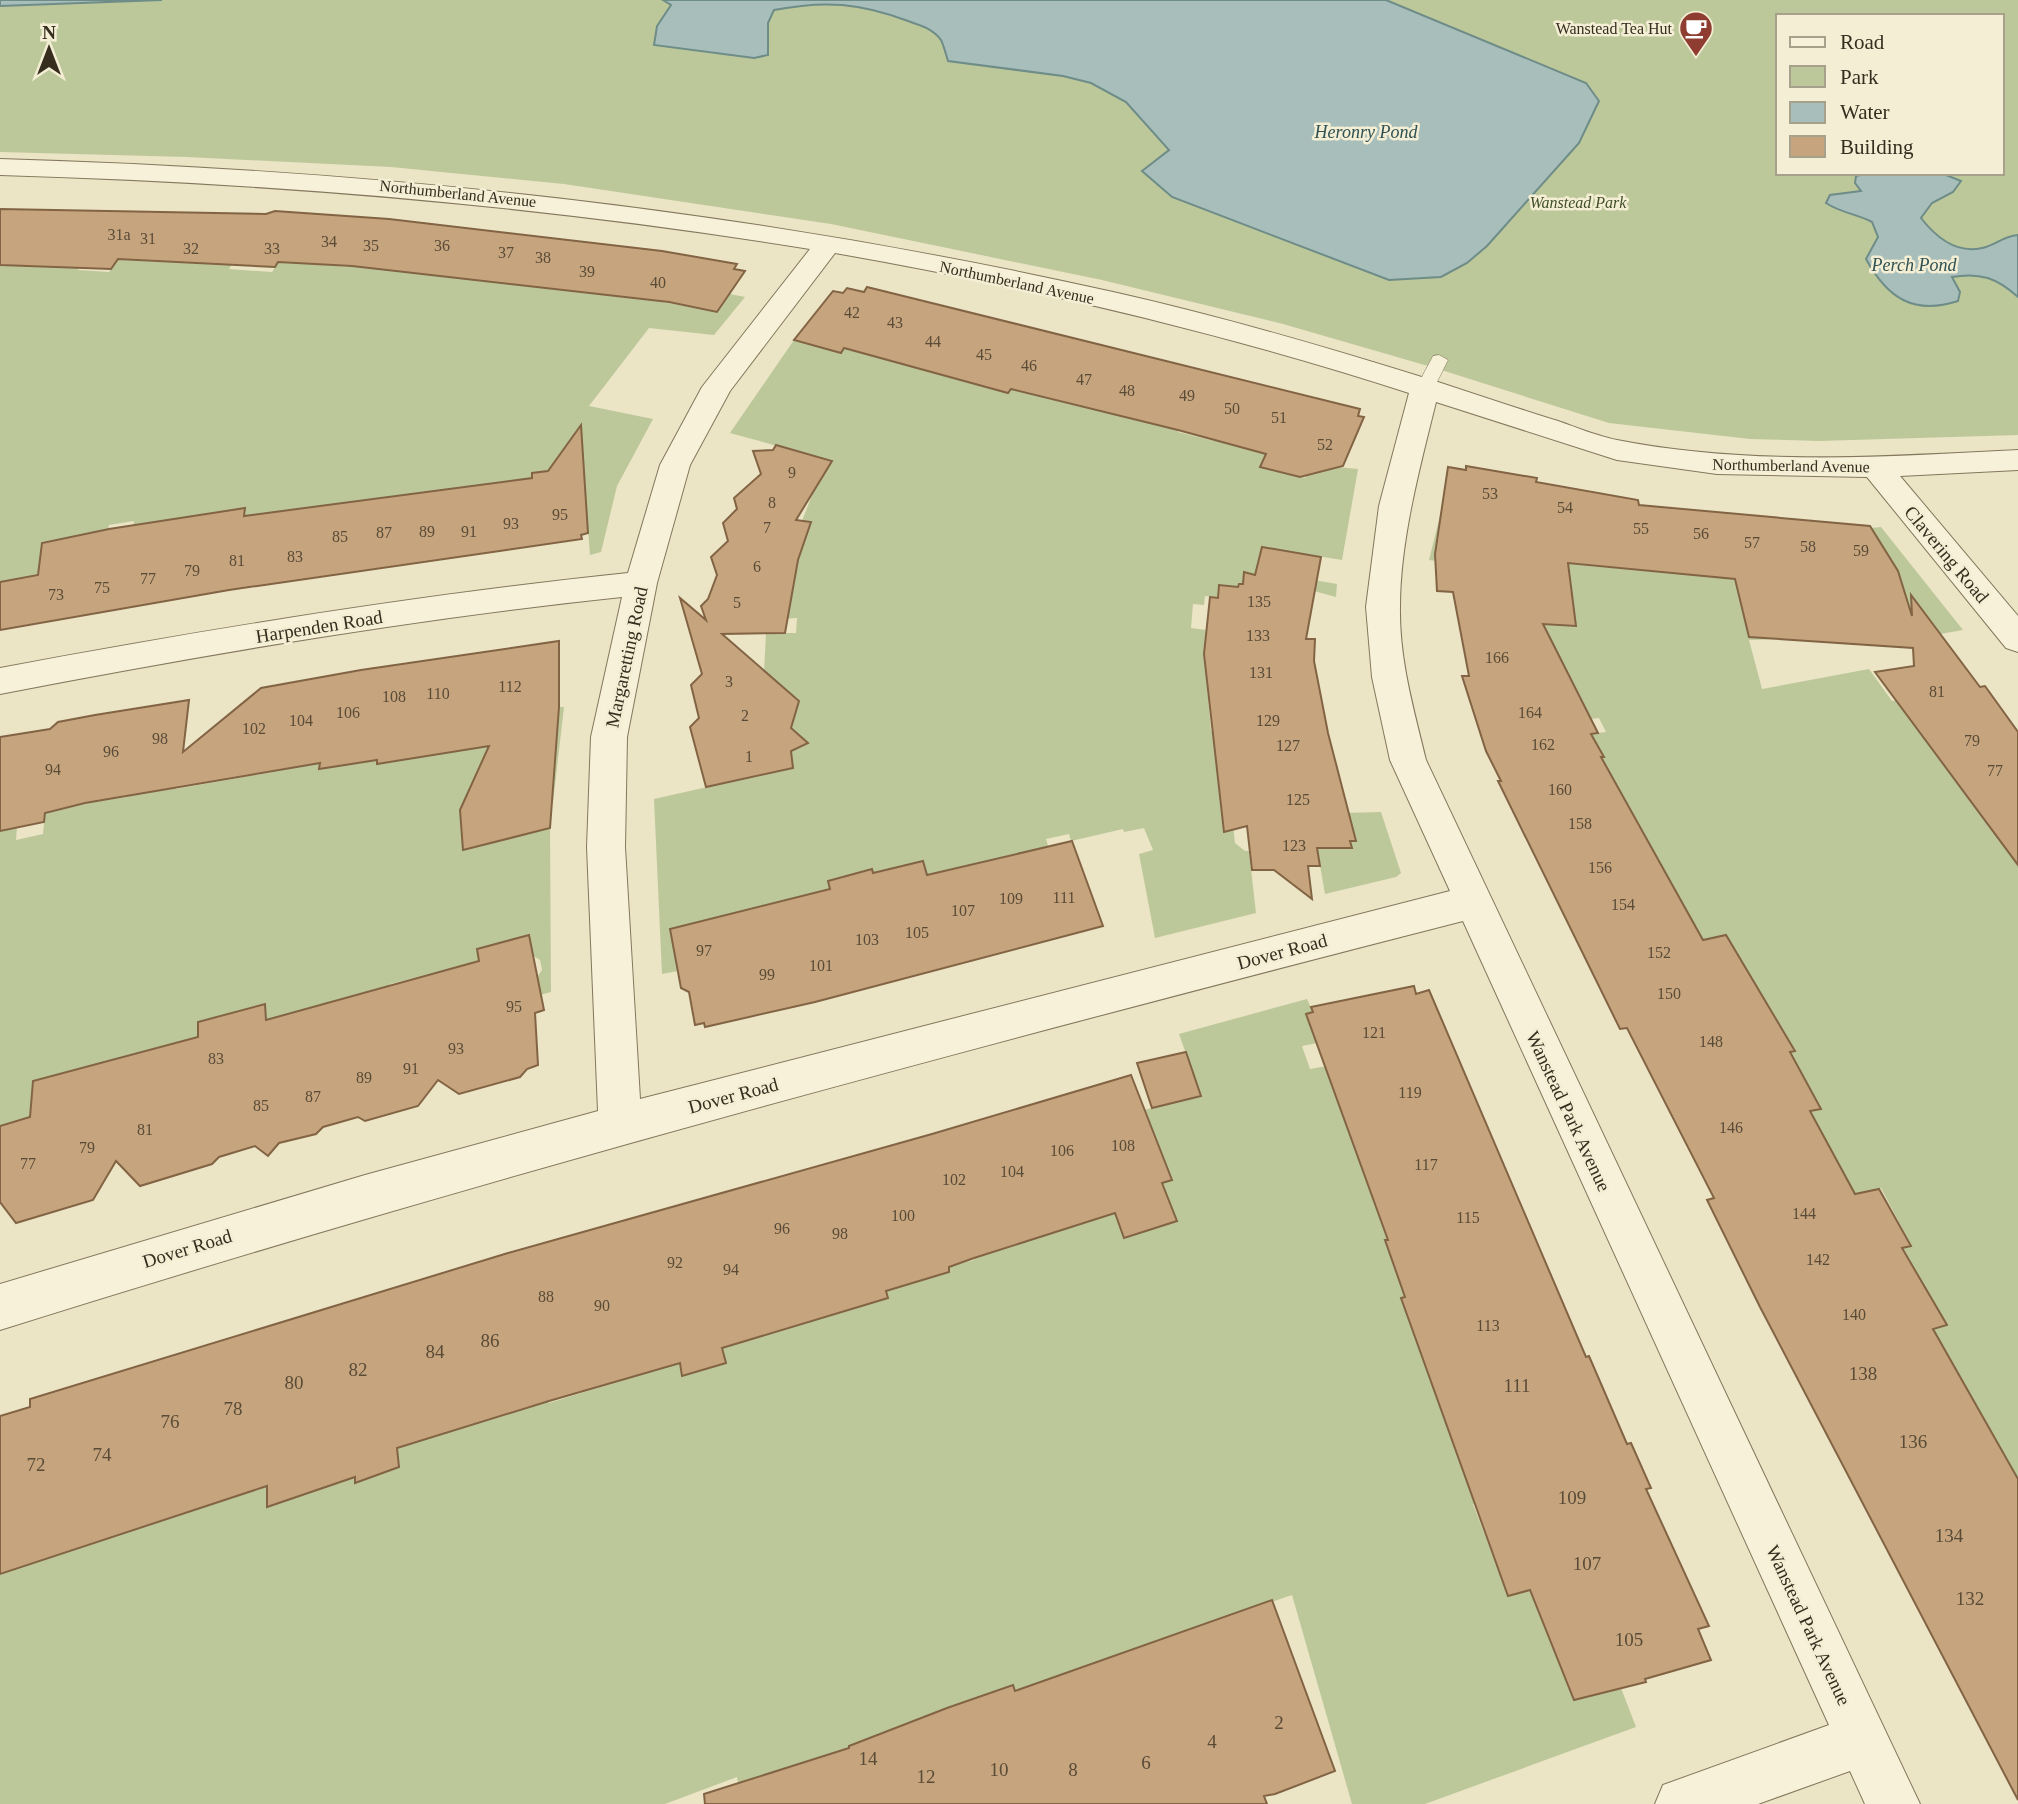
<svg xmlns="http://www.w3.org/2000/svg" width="2018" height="1804" font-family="'Times New Roman',serif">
  <rect width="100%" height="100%" fill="#ebe4c5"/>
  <g fill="#bdc89a" fill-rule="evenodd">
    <path d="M0 0H2018V435L1819 441 1750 439 1609 423 1435 368 1283 324 1102 280 831 224 564 184 391 167 187 157 0 152ZM1778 16H2002V173H1778Z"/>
    <polygon points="251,236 229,269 272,272 279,261 351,267 353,264 624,295 718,312 730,294 745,297 714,335 649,328 589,406 653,419 617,486 601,552 590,555 585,491 555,470 532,473 532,481 507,485 506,481 489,483 488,504 132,536 134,521 109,525 104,562 86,535 42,543 38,575 0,582 0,250 15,265 55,267 66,252 90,253 78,270 109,272 118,259 215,263"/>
    <polygon points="854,335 968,377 965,382 1008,393 1021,372 1049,399 1086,408 1187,412 1178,432 1214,441 1222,424 1267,452 1261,467 1305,478 1317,448 1327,466 1358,469 1342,560 1262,547 1256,570 1337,584 1336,597 1244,572 1243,584 1239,584 1238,587 1219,585 1218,598 1205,596 1204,605 1193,604 1191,628 1206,630 1204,654 1211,731 1244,732 1232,815 1235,843 1245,851 1249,851 1256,913 1155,938 1139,854 1153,850 1144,828 1124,832 1123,829 1071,841 1069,834 1046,839 1048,846 927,875 923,861 896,867 883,906 872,869 828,881 830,889 799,896 808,934 759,907 671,929 678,971 662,974 654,799 792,768 791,751 800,747 802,738 789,733 799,701 792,695 763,692 766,633 796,633 797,618 779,619 811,522 802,521 814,490 832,461 730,433 794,340 841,353"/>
    <polygon points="1443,504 1619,562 1620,568 1650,571 1647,551 1881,527 1963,630 1940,634 1749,640 1762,689 1869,669 1892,701 1918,695 1916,728 1942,764 1964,760 2018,865 2018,1486 1979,1410 1891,1381 1954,1366 1933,1329 1946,1325 1914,1269 1887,1251 1911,1245 1881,1188 1855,1194 1850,1184 1805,1194 1810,1101 1813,1093 1808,1084 1748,1061 1795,1050 1726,936 1703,940 1600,757 1591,734 1606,732 1599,718 1590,719 1540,624 1576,626 1573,603 1519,598 1521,571 1429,560"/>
    <polygon points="559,707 564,707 553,802 463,850 550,828 551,992 532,997 536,979 542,970 540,960 532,955 528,935 477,949 485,1010 461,966 390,984 395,1040 268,1075 265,1004 198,1022 198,1093 30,1117 0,1126 0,831 17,827 16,840 43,834 45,813 71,807 88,722 79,804 127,797 130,781 178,773 176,789 272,772 273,760 559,711"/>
    <polygon points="1381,812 1401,873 1396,877 1325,894 1317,848 1351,847 1350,841 1354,840 1350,817 1345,816 1344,813"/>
    <polygon points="1307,999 1313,1012 1306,1014 1317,1043 1302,1046 1310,1069 1349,1062 1415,1234 1385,1240 1395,1269 1517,1242 1528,1270 1401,1298 1456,1449 1545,1485 1473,1504 1508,1596 1537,1588 1554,1651 1574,1700 1621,1688 1636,1727 1425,1804 1352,1804 1292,1595 1015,1691 1013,1685 948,1708 954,1735 879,1735 849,1746 854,1771 738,1783 737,1777 665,1804 0,1804 0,1574 267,1486 268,1507 309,1493 306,1436 351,1421 355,1482 399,1467 384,1303 433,1437 515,1411 539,1332 549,1403 630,1378 668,1295 682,1376 725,1364 722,1348 761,1337 747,1272 791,1327 887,1298 884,1286 891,1289 949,1272 949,1267 974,1260 963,1222 1109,1196 1124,1238 1176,1221 1162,1183 1172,1179 1144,1110 1201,1096 1179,1034"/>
  </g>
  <g fill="#a7beba" stroke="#6e8c88" stroke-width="2">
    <polygon points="0,0 162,0 0,6"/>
    <path d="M663 0H1386L1586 83 1599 101 1579 143 1487 246 1467 263 1441 277 1389 280 1172 197 1142 171 1169 150 1126 102 1091 83 1063 76 948 61C946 55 944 46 941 40 933 29 920 25 908 21 860 3 825 0 774 10L768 23V55L754 58 654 45 657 26 671 5Z"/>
    <path d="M1868 173H1941L1961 181 1953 192 1932 203 1921 218C1935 236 1956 254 1982 248 1996 245 2001 237 2018 235V297C1997 278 1980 272 1952 277L1960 292 1958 301C1914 315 1888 299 1866 259L1878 237 1872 222C1857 214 1841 213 1826 203L1830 195 1861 191 1855 183 1856 176Z"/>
  </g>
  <g fill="#c6a57e" stroke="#826444" stroke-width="2">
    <polygon points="0,209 266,214 275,211 389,219 662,251 737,264 734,269 745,271 717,312 669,302 352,266 278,262 275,267 118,259 111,269 0,265"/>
    <polygon points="867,287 1360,409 1358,416 1364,417 1343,466 1300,477 1260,467 1266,454 1178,430 1011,389 1008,393 844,348 841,353 794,340 833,291 843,293 847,288 864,292"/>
    <polygon points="581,425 588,533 581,535 582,539 229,590 0,630 0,582 38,575 42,543 109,529 245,508 244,516 532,478 532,473 548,471"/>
    <polygon points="776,445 832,461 796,520 811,522 798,560 785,633 722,634 799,701 791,728 808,743 791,751 793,768 706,787 690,727 699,718 691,685 702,674 680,598 706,620 701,606 708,599 717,575 711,557 728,541 723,523 737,509 734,498 761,474 753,451 773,450"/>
    <polygon points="1466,466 1537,478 1536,482 1638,500 1639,505 1870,526 1898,571 1912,616 1911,595 1980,687 1985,686 2018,732 2018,865 1875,672 1914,666 1913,648 1749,637 1735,579 1568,563 1576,626 1543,624 1598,733 1591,734 1604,757 1601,757 1703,940 1726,935 1795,1051 1790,1052 1821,1109 1810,1111 1855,1194 1879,1189 1911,1246 1902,1248 1947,1325 1933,1329 2018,1479 2018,1800 1760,1307 1707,1200 1714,1198 1627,1028 1620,1029 1498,781 1501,781 1486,751 1462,676 1469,676 1453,592 1437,591 1435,554 1448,467 1466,470"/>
    <polygon points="1262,547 1321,557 1306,639 1315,639 1314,661 1328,733 1356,841 1350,841 1352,848 1317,848 1320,866 1308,866 1312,899 1274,870 1252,870 1247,826 1224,832 1204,654 1210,597 1218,598 1219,585 1238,587 1239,584 1243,584 1244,572 1255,575"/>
    <polygon points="559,641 559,707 550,828 463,850 460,810 489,746 377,764 377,760 319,769 320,763 85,803 45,813 44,822 0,831 0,737 50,729 58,722 95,715 189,700 183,752 261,688 361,670"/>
    <polygon points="1072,841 1103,926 815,1002 705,1027 704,1023 695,1025 689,992 681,988 670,929 830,889 828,881 872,869 873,873 923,861 927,875"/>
    <polygon points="529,935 544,1010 535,1013 538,1065 527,1069 520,1077 459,1094 438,1080 418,1106 365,1121 358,1117 323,1127 316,1134 279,1143 268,1156 255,1146 219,1157 212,1164 140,1186 116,1161 93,1200 16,1223 0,1202 0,1126 30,1117 33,1081 198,1037 198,1022 265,1004 266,1020 479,961 477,949"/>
    <polygon points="1414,986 1416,994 1429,990 1586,1357 1589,1356 1627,1444 1631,1443 1651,1488 1646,1489 1709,1626 1698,1629 1711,1660 1645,1679 1646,1682 1574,1700 1530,1590 1508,1596 1401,1298 1405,1297 1385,1240 1388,1240 1306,1014 1313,1012 1311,1007"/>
    <polygon points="1186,1052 1201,1096 1152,1108 1137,1063"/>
    <polygon points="1131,1075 1172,1180 1162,1183 1177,1221 1124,1238 1115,1213 974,1258 949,1267 949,1272 886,1291 888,1298 722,1348 726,1363 682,1376 680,1363 549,1401 397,1448 399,1467 355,1483 355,1477 267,1507 267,1486 0,1574 0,1416 30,1407 30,1399 508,1253 932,1134"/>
    <polygon points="1272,1600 1335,1771 1275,1794 1264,1796 1267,1804 705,1804 704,1794 849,1748 849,1746 947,1708 1013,1685 1015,1691"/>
  </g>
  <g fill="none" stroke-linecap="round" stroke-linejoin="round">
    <g stroke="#84775d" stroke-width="1">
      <polygon id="service" points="1439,355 1448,360 1434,388 1431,392 1419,392 1416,388 1433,356"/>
    </g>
    <g stroke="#84775d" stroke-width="2">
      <path id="minor" d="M0 159C379 170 743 209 1113 292 1224 317 1333 349 1441 383 1480 396 1519 409 1558 421 1578 428 1597 436 1617 440 1749 466 1885 457 2018 450V470L1900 476 2018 616V652L2006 648 1867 477 1717 474 1617 460 1436 402C1420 467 1400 540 1400 607 1399 659 1414 710 1426 760L1920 1804H1865L1850 1771 1758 1804H1655L1663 1785 1829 1725 1463 921C972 1047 483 1178 0 1330V1284L365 1175 598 1111 587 847 591 737 622 597C413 619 206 654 0 694V668C208 629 417 595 628 573L660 465 702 387 810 249C539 205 274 183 0 175ZM835 253C1029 287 1221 332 1409 393L1379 506 1366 607 1372 677 1390 760 1450 891 640 1099 625 847 627 737 657 583 690 465 730 391Z"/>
    </g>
    <use href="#service" fill="#f6f1d8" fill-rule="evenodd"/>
    <use href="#minor" fill="#f6f1d8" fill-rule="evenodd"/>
  </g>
  <defs>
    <g id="cafe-pin" transform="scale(1.75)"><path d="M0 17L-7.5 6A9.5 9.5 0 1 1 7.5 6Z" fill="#8f3c31" stroke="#f3eed4"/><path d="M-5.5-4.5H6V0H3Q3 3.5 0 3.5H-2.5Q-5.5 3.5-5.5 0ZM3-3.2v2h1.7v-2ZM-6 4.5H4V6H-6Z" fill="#fff"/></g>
  </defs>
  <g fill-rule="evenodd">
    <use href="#cafe-pin" x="1696" y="28"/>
  </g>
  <g text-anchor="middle" stroke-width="5" stroke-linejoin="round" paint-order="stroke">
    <g font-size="16" fill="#362d1f" stroke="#f3eed4" text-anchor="end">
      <text x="1672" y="34">Wanstead Tea Hut</text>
    </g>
    <g font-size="16" fill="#362d1f" stroke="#f3eed4">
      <text transform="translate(458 193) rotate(6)" y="6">Northumberland Avenue</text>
      <text transform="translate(1017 282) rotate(12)" y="6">Northumberland Avenue</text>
      <text transform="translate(1791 465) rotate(1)" y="6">Northumberland Avenue</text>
    </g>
    <g font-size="16" font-style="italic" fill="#415028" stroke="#f3eed4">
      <text x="1578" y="208">Wanstead Park</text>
    </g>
    <g font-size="16" fill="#5a4b37">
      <text x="119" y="240">31a</text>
      <text x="148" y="244">31</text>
      <text x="329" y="247">34</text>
      <text x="371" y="251">35</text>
      <text x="442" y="251">36</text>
      <text x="191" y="254">32</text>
      <text x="272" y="254">33</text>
      <text x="506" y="258">37</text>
      <text x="543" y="263">38</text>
      <text x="587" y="277">39</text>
      <text x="658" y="288">40</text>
      <text x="852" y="318">42</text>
      <text x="895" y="328">43</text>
      <text x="933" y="347">44</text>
      <text x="984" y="360">45</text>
      <text x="1029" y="371">46</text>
      <text x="1084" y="385">47</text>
      <text x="1127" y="396">48</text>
      <text x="1187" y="401">49</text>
      <text x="1232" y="414">50</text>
      <text x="1279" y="423">51</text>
      <text x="1325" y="450">52</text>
      <text x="792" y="478">9</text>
      <text x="1490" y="499">53</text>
      <text x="772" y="508">8</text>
      <text x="1565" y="513">54</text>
      <text x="560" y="520">95</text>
      <text x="511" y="529">93</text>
      <text x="767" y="533">7</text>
      <text x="1641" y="534">55</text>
      <text x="427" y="537">89</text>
      <text x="469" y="537">91</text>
      <text x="384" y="538">87</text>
      <text x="1701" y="539">56</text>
      <text x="340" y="542">85</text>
      <text x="1752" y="548">57</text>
      <text x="1808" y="552">58</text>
      <text x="1861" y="556">59</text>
      <text x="295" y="562">83</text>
      <text x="237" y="566">81</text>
      <text x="757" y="572">6</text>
      <text x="192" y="576">79</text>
      <text x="148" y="584">77</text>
      <text x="102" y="593">75</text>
      <text x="56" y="600">73</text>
      <text x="1259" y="607">135</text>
      <text x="737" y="608">5</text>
      <text x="1258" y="641">133</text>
      <text x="1497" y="663">166</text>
      <text x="1261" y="678">131</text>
      <text x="729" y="687">3</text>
      <text x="510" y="692">112</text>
      <text x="1937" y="697">81</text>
      <text x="438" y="699">110</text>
      <text x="394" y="702">108</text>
      <text x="348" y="718">106</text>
      <text x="1530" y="718">164</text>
      <text x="745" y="721">2</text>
      <text x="301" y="726">104</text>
      <text x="1268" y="726">129</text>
      <text x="254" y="734">102</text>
      <text x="160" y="744">98</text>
      <text x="1972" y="746">79</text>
      <text x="1543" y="750">162</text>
      <text x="1288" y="751">127</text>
      <text x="111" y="757">96</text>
      <text x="749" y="762">1</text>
      <text x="53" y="775">94</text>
      <text x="1995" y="776">77</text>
      <text x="1560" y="795">160</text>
      <text x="1298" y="805">125</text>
      <text x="1580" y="829">158</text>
      <text x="1294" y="851">123</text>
      <text x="1600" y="873">156</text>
      <text x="1064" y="903">111</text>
      <text x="1011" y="904">109</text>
      <text x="1623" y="910">154</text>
      <text x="963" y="916">107</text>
      <text x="917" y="938">105</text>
      <text x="867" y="945">103</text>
      <text x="704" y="956">97</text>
      <text x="1659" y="958">152</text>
      <text x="821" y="971">101</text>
      <text x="767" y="980">99</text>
      <text x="1669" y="999">150</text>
      <text x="514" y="1012">95</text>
      <text x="1374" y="1038">121</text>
      <text x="1711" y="1047">148</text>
      <text x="456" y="1054">93</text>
      <text x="216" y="1064">83</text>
      <text x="411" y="1074">91</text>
      <text x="364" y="1083">89</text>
      <text x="1410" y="1098">119</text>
      <text x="313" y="1102">87</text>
      <text x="261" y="1111">85</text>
      <text x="1731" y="1133">146</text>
      <text x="145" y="1135">81</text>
      <text x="1123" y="1151">108</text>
      <text x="87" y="1153">79</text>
      <text x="1062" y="1156">106</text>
      <text x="28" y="1169">77</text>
      <text x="1426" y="1170">117</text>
      <text x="1012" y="1177">104</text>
      <text x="954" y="1185">102</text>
      <text x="1804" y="1219">144</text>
      <text x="903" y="1221">100</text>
      <text x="1468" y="1223">115</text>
      <text x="782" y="1234">96</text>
      <text x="840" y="1239">98</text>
      <text x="1818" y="1265">142</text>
      <text x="675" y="1268">92</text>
      <text x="731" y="1275">94</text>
      <text x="546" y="1302">88</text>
      <text x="602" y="1311">90</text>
      <text x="1854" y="1320">140</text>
      <text x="1488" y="1331">113</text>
    </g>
    <g font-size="18" font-style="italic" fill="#305254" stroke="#f3eed4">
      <text x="1366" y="138">Heronry Pond</text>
      <text x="1914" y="271">Perch Pond</text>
    </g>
    <g font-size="19" fill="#362d1f" stroke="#f3eed4">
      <text transform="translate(1947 554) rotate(50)" y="7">Clavering Road</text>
      <text transform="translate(319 626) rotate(-9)" y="7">Harpenden Road</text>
      <text transform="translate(626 657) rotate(-78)" y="7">Margaretting Road</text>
      <text transform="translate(1282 951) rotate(-15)" y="7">Dover Road</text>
      <text transform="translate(733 1095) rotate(-15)" y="7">Dover Road</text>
      <text transform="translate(1569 1111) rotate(65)" y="7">Wanstead Park Avenue</text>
      <text transform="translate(187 1248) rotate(-17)" y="7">Dover Road</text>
      <text transform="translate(1809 1625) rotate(65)" y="7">Wanstead Park Avenue</text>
    </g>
    <g font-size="19" fill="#5a4b37">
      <text x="490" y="1347">86</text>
      <text x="435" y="1358">84</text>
      <text x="358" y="1376">82</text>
      <text x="1863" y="1380">138</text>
      <text x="294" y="1389">80</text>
      <text x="1517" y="1392">111</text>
      <text x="233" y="1415">78</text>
      <text x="170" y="1428">76</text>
      <text x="1913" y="1448">136</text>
      <text x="102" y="1461">74</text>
      <text x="36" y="1471">72</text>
      <text x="1572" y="1504">109</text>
      <text x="1949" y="1542">134</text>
      <text x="1587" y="1570">107</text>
      <text x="1970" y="1605">132</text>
      <text x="1629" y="1646">105</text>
      <text x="1279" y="1729">2</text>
      <text x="1212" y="1748">4</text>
      <text x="868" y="1765">14</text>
      <text x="1146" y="1769">6</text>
      <text x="999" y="1776">10</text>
      <text x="1073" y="1776">8</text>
      <text x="926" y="1783">12</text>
    </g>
  </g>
  <rect x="1776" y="14" width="228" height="161" fill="#f3eed4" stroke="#a7a18c" stroke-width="2"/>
  <rect x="1790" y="37" width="35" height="10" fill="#f6f1d8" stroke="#a7a18c" stroke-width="2"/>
  <text x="1840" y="49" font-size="21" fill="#362d1f">Road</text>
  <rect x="1790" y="66" width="35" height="21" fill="#bdc89a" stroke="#a7a18c" stroke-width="2"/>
  <text x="1840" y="84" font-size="21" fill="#362d1f">Park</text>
  <rect x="1790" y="102" width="35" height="21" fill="#a7beba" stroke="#a7a18c" stroke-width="2"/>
  <text x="1840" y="119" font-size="21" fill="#362d1f">Water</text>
  <rect x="1790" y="136" width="35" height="21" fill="#c6a57e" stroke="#a7a18c" stroke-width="2"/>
  <text x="1840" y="154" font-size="21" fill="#362d1f">Building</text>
  <g transform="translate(49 49)" stroke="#f3eed4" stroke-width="5" paint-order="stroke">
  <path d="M0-5L12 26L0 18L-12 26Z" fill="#362d1f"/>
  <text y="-10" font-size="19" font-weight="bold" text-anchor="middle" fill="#362d1f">N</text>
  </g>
</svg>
